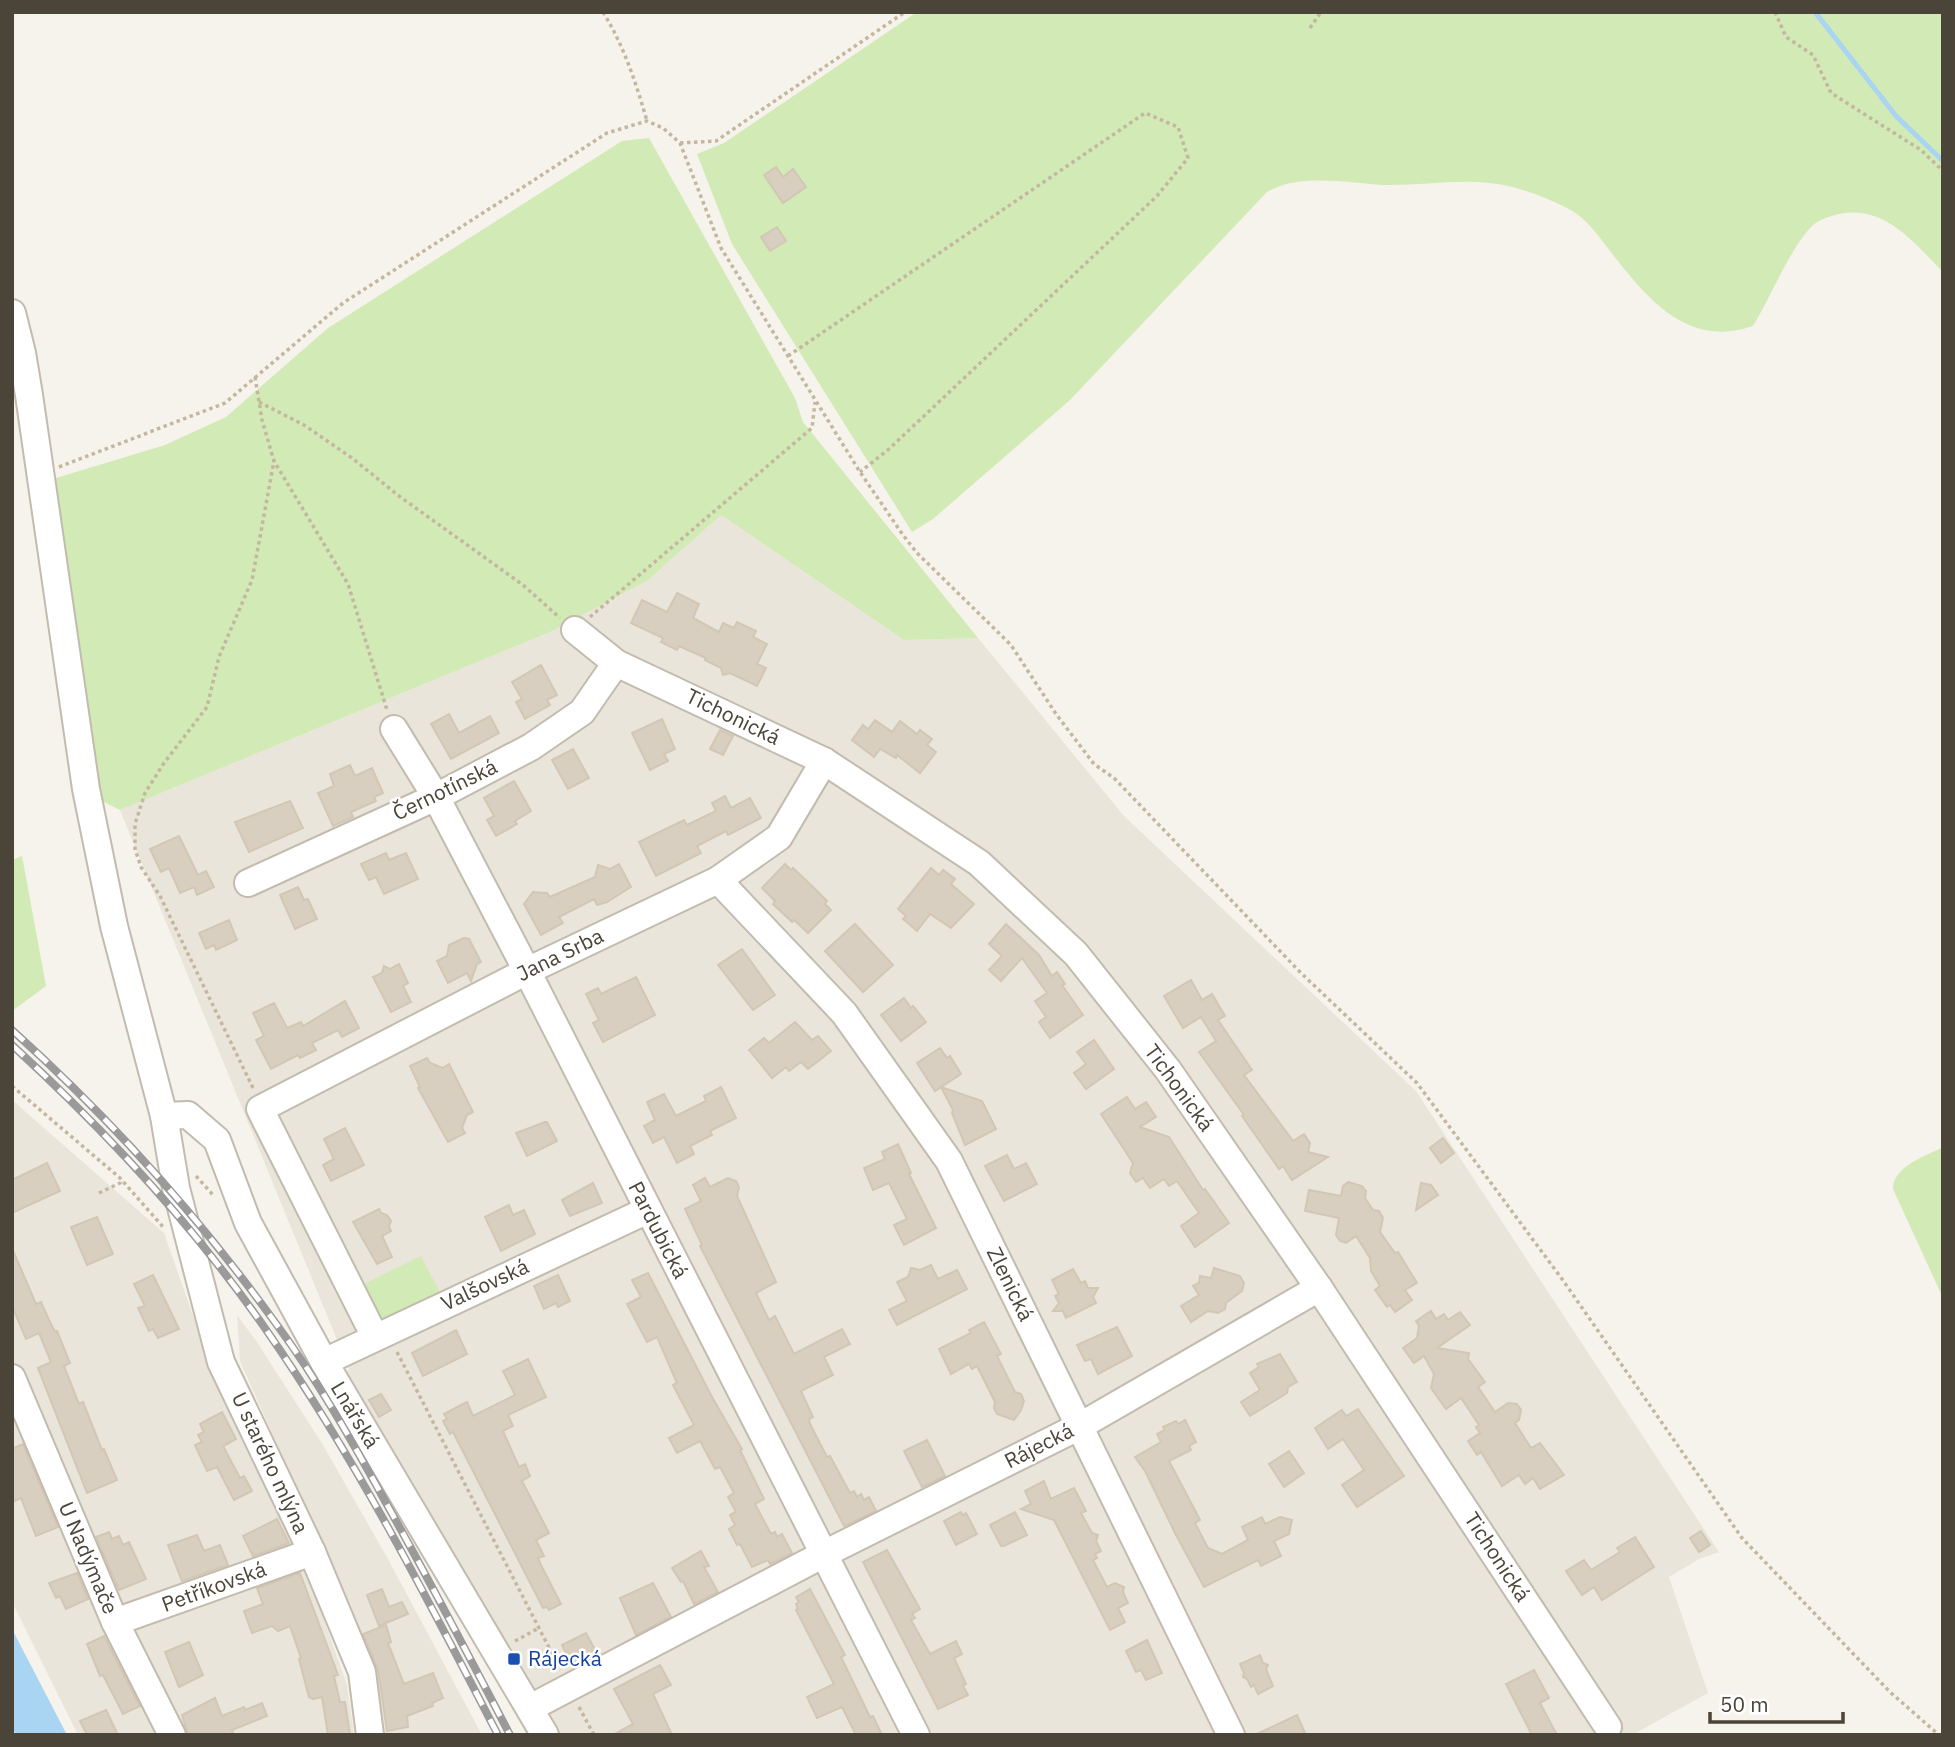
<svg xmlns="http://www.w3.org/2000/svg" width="1955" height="1747" font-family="'IBM Plex Sans',sans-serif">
  <rect width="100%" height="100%" fill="#f6f3ec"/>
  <g fill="#eae5da">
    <polygon points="721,515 904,640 978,638 1124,816 1416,1091 1719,1552 1699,1559 1669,1577 1708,1693 1632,1735 527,1735 424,1539 332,1386 349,1369 120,810 550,632 647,581"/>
    <polygon points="12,1100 164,1233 223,1401 301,1555 347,1685 354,1735 78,1735 12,1602"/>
    <polygon points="237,1315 257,1342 323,1445 388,1559 482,1735 382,1735 376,1690 355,1621 240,1361"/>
  </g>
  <g fill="#d2eab5">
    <path d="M917 12H1943V272C1913 242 1885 205 1839 214 1830 216 1817 220 1810 228 1789 251 1770 298 1753 326 1687 349 1647 298 1610 251 1597 234 1585 216 1565 207 1543 196 1514 185 1489 183 1454 179 1418 186 1383 185 1347 183 1300 173 1267 192L1070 400 933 519 912 532 732 244 697 154 724 143Z"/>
    <polygon points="649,138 795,398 803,422 978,638 904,640 721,515 647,581 550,632 120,810 100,800 53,486 56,478 165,445 226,417 328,328 622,141"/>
    <polygon points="22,856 46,986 12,1011 12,860"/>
    <path d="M1943 1147V1298L1893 1189C1893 1166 1926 1156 1943 1147Z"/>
    <polygon points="421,1256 442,1296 391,1320 378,1317 362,1285"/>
  </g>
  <polygon fill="#a9d4f2" points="12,1629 67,1735 16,1735 12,1727"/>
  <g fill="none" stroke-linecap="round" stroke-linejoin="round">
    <polyline stroke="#a9d4f2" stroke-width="5" points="1815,12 1896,116 1943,161"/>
  </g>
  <g fill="#d8cfc1" stroke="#d3c7b4" stroke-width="2">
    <polygon points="776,167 783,177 793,169 806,187 783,203 764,175"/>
    <polygon points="777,227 786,241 770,251 761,237"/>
    <polygon points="677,593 699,604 693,618 719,632 723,623 734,628 737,622 756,631 753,637 767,644 757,664 766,668 757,686 730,673 723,675 721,668 705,660 706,658 679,646 677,650 661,642 663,638 631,623 642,600 667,612"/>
    <polygon points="541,665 557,695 547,700 550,705 525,719 516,702 522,699 512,682"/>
    <polygon points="449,714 459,733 490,716 499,733 451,759 431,724"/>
    <polygon points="662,719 675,749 664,754 668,761 650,770 632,733"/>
    <polygon points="875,720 892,732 900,721 917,734 920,730 932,739 927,745 936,752 920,773 897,755 896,758 880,749 874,757 852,740 863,725 868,729"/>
    <polygon points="720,730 733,736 723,755 710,749"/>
    <polygon points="573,749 589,778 568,789 552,760"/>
    <polygon points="350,765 355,776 372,768 383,793 374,797 376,801 351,812 353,817 333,826 318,793 334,786 330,774"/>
    <polygon points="514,781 531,811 515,821 517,824 496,836 487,820 494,816 484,798"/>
    <polygon points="725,796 731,808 750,798 761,818 728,835 726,831 697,846 701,853 656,876 639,842 684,820 687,825 716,811 712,803"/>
    <polygon points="290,801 303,828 249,852 235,822"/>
    <polygon points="179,836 198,875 206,871 214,887 197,895 194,887 180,893 169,868 161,872 150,849"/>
    <polygon points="386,853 389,860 406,853 418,879 384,894 376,877 369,880 361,864"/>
    <polygon points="619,864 631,887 607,902 597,905 594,899 559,917 563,923 541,935 524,904 533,892 547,893 550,897 595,877 598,865 610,869"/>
    <polygon points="785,864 791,870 793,868 816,890 827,901 825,904 831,910 808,933 794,920 792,922 773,904 775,901 762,888"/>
    <polygon points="931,868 939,875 943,870 955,879 951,884 974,904 951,928 930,914 917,931 903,919 906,916 898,909"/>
    <polygon points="298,887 304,900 308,899 317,919 295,929 280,895"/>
    <polygon points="229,920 237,940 216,950 214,945 206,949 199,933"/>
    <polygon points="855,924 893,965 863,992 825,951"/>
    <polygon points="1006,924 1039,955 1052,976 1057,972 1065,984 1062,985 1083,1015 1050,1038 1039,1022 1046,1017 1035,1001 1047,993 1022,958 1001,981 989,970 1002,956 989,944"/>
    <polygon points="464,938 469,939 481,962 477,964 471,981 467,973 448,983 437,961 447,956 449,945"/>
    <polygon points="742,949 775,995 753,1010 718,965"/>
    <polygon points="399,964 408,983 403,986 411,1002 391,1012 373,977 382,973 384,966 390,969"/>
    <polygon points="636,977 655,1015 603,1042 593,1023 599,1020 586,994 598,988 601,994"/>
    <polygon points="1191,980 1202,1000 1212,994 1225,1016 1218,1020 1252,1070 1244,1075 1293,1141 1304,1134 1310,1143 1308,1152 1328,1157 1292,1180 1283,1166 1279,1169 1242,1116 1244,1115 1199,1052 1216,1041 1201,1017 1183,1028 1164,996"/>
    <polygon points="904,998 911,1008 913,1006 926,1022 901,1041 881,1015"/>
    <polygon points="345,1001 359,1028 342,1037 338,1030 312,1043 316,1050 300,1058 298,1055 271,1069 256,1040 264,1036 253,1013 274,1003 287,1028 301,1022 303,1026"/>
    <polygon points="795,1022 812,1040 818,1036 831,1051 808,1069 801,1062 789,1071 786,1067 772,1078 749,1050 764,1038 769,1043"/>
    <polygon points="1094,1040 1114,1069 1086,1089 1074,1073 1086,1064 1077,1052"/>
    <polygon points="940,1048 947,1058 950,1056 961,1074 935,1091 917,1063"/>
    <polygon points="427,1058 430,1063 443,1068 449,1064 473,1112 467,1115 462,1128 465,1133 448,1142 418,1088 420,1087 410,1066"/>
    <polygon points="721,1087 736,1118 710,1131 712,1135 690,1146 694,1154 677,1163 664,1137 653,1143 644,1126 655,1120 647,1102 664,1094 676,1116 706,1101 704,1096"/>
    <polygon points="941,1087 982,1101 996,1129 965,1145 952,1113 953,1110"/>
    <polygon points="1127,1097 1135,1109 1146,1102 1156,1117 1140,1127 1169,1137 1203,1190 1205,1189 1229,1223 1195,1247 1181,1226 1199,1213 1177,1181 1169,1186 1164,1179 1150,1188 1143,1178 1136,1182 1130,1173 1133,1163 1101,1114"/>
    <polygon points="545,1122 547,1122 557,1141 527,1156 516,1133"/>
    <polygon points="345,1128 364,1165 331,1181 323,1165 334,1159 324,1139"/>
    <polygon points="1443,1138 1454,1153 1441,1163 1430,1148"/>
    <polygon points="898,1144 911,1173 909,1174 936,1228 904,1245 894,1225 907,1219 889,1183 873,1190 864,1168 885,1159 882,1152"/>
    <polygon points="1007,1155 1014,1169 1026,1163 1037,1184 1004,1201 985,1166"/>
    <polygon points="47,1163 60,1191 12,1213 12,1180"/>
    <polygon points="705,1178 710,1187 728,1178 736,1181 739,1187 737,1196 776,1282 756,1293 769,1320 775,1316 794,1354 842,1329 850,1344 824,1357 833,1375 801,1391 813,1417 809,1419 810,1424 827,1457 830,1456 850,1493 854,1491 857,1497 861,1494 864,1500 869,1497 876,1511 844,1526 700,1246 702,1245 685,1209 701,1201 693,1185"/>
    <polygon points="1348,1182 1362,1186 1366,1191 1365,1198 1373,1210 1379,1211 1383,1218 1380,1232 1395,1253 1398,1252 1417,1283 1405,1290 1412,1300 1395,1312 1390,1305 1387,1307 1375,1290 1380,1286 1371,1271 1370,1258 1356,1236 1346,1243 1340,1241 1336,1235 1339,1218 1305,1211 1309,1190 1341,1196 1343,1186"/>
    <polygon points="593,1183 602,1203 570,1216 562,1200"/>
    <polygon points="1421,1183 1431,1185 1438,1195 1416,1210"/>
    <polygon points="509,1205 513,1215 524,1210 535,1234 501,1251 485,1217"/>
    <polygon points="379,1209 381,1213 387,1215 391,1221 389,1227 391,1231 382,1236 392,1257 377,1264 353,1222"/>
    <polygon points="97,1217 113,1254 87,1265 71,1227"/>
    <polygon points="12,1248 36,1304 41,1302 49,1320 55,1332 57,1331 70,1363 64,1366 79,1404 83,1402 102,1450 104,1449 117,1480 87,1493 38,1368 51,1362 39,1333 26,1339 12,1306"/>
    <polygon points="931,1265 938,1279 957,1270 967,1289 897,1325 889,1310 907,1301 897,1282 908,1277 911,1268 920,1270"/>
    <polygon points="1214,1268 1240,1276 1244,1283 1242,1291 1226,1303 1225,1309 1218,1313 1208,1311 1191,1322 1181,1306 1199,1295 1193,1286 1199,1283 1200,1276 1211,1278"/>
    <polygon points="1073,1269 1081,1283 1085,1281 1088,1288 1098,1288 1093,1297 1096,1303 1066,1318 1063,1311 1053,1311 1059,1303 1055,1296 1059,1294 1052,1280"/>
    <polygon points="648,1273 712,1397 742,1449 740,1450 764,1499 755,1504 771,1534 775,1532 777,1537 782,1534 792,1553 770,1564 768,1560 752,1567 740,1544 737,1545 729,1529 735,1525 730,1515 736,1512 728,1497 734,1493 720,1467 715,1469 700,1441 677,1453 669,1438 694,1425 673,1385 677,1383 657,1337 647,1342 627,1304 641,1297 632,1280"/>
    <polygon points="153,1275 179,1329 158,1338 153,1329 149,1331 138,1308 145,1306 134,1284"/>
    <polygon points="558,1275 570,1301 558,1307 556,1303 544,1309 534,1286"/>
    <polygon points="1431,1311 1436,1319 1444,1314 1448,1320 1460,1312 1470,1325 1437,1348 1469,1353 1468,1359 1485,1382 1478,1387 1495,1412 1508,1403 1517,1404 1521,1410 1519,1420 1515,1423 1531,1448 1540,1443 1564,1475 1540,1489 1533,1478 1525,1484 1519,1475 1502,1486 1481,1452 1477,1455 1468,1441 1480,1433 1476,1427 1479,1425 1461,1398 1446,1409 1431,1388 1434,1374 1424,1356 1414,1363 1403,1348 1417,1338 1419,1326 1416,1321"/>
    <polygon points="984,1322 1001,1354 997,1356 1015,1392 1021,1394 1024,1401 1021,1410 1014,1420 997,1414 994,1408 995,1402 977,1366 972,1369 969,1364 951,1374 939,1349 971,1333 969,1330"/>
    <polygon points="1117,1327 1132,1356 1098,1374 1091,1359 1085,1361 1077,1345"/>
    <polygon points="456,1330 467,1354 423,1376 412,1353"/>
    <polygon points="1280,1354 1297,1382 1288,1387 1287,1393 1250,1416 1241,1402 1260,1390 1250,1373 1259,1367 1257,1364"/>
    <polygon points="528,1359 546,1397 508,1415 513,1426 503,1431 519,1467 525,1464 530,1476 522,1481 549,1533 536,1540 544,1556 538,1558 541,1565 561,1604 549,1610 547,1607 543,1608 453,1432 450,1434 443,1421 447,1419 444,1414 467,1402 473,1416 515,1395 503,1371"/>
    <polygon points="381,1394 391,1410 379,1417 369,1400"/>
    <polygon points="1358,1409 1404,1476 1357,1507 1342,1485 1364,1470 1343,1439 1328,1449 1315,1428 1342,1410 1346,1416"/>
    <polygon points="222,1412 236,1439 223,1446 240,1478 244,1476 252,1491 234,1500 217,1467 207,1471 195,1445 202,1442 198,1435 204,1432 200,1424"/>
    <polygon points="1185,1420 1196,1442 1189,1446 1191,1450 1169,1461 1200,1520 1195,1523 1208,1548 1222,1554 1248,1540 1242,1527 1262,1517 1265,1524 1280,1517 1292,1520 1289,1534 1274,1541 1281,1556 1261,1566 1258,1560 1204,1587 1175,1533 1145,1471 1135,1457 1161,1442 1157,1434 1165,1430 1163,1427 1176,1421 1178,1424"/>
    <polygon points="927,1440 945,1476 922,1487 904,1451"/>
    <polygon points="23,1444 58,1527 36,1536 21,1498 12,1502 12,1449"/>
    <polygon points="1289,1451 1304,1473 1284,1487 1269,1464"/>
    <polygon points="1044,1481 1051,1499 1074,1488 1086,1511 1081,1513 1092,1533 1098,1535 1096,1541 1101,1551 1095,1554 1097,1558 1093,1560 1107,1587 1115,1583 1124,1587 1123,1592 1128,1603 1118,1608 1125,1622 1110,1630 1054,1520 1021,1509 1031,1504 1025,1491"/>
    <polygon points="961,1512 963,1515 966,1513 977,1534 956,1545 944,1521"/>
    <polygon points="1015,1512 1027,1535 1004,1546 1001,1546 990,1525"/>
    <polygon points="277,1519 289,1543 253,1556 243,1536"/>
    <polygon points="1701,1531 1710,1545 1699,1552 1690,1538"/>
    <polygon points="109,1532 112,1539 119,1536 123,1545 129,1542 146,1579 119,1590 96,1537"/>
    <polygon points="197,1535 204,1551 220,1545 228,1565 182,1581 168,1545"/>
    <polygon points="1635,1537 1654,1567 1602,1600 1594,1587 1582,1595 1566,1571 1584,1560 1591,1570 1620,1552 1617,1548"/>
    <polygon points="887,1550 920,1609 912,1614 915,1618 911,1620 930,1654 956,1641 962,1654 954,1658 966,1684 963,1686 968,1695 938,1709 863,1562"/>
    <polygon points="701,1551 709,1566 704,1567 718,1592 694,1604 683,1581 681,1582 672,1568"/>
    <polygon points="77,1573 88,1599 66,1609 60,1596 56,1598 49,1583"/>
    <polygon points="300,1573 338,1675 334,1676 340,1702 345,1702 350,1735 328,1735 322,1697 313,1699 309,1697 299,1659 301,1658 290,1626 278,1631 272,1626 252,1633 244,1611 263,1604 257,1588"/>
    <polygon points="653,1583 671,1617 636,1635 620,1598"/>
    <polygon points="382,1589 389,1607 402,1602 408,1614 379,1626 367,1595"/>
    <polygon points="810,1589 845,1655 841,1657 870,1717 873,1716 882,1735 856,1735 842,1707 817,1718 807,1697 834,1684 796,1610 798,1609 796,1604 799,1602 796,1597"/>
    <polygon points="386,1625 391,1642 388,1643 404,1684 433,1673 443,1698 432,1703 433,1706 407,1716 408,1727 387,1731 378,1670 363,1634"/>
    <polygon points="586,1633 598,1655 573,1668 562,1645"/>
    <polygon points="104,1636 140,1706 123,1714 103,1675 100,1676 87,1644"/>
    <polygon points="1147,1640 1162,1673 1146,1680 1141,1670 1136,1672 1126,1651"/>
    <polygon points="189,1642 203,1675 179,1687 165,1652"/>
    <polygon points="1260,1655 1263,1663 1268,1665 1266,1669 1273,1686 1258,1694 1254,1685 1251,1687 1247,1679 1243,1677 1244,1673 1240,1664"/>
    <polygon points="660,1665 671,1685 653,1694 672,1735 613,1735 633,1724 614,1689"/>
    <polygon points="1534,1670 1549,1698 1540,1703 1557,1735 1532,1735 1506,1684"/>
    <polygon points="215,1698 222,1716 244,1707 245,1710 262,1703 267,1716 232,1730 234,1735 188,1735 182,1715"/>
    <polygon points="106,1710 118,1735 87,1735 80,1721"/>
    <polygon points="1297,1715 1306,1735 1255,1735"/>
  </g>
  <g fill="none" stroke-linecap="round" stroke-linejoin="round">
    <g stroke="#c2bbae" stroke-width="30">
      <g id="minor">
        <polyline points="12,313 22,353 29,395 86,789 114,926 164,1116 176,1188 221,1362 312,1552 362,1672 370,1735"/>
        <polyline points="575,630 616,663 824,761 979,863 1076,954 1168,1070 1319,1288 1608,1727"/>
        <polyline points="394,729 436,797 527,971 916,1735"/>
        <polyline points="718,880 844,1013 949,1161 1231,1735"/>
        <polyline points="248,883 436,797 531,747 582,712 616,663"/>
        <polyline points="164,1116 188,1115 217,1140 248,1223 324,1362 545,1735"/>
        <polyline points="375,1337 260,1109 527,971 718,880 779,837 824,761"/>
        <polyline points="324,1362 648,1210"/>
        <polyline points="12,1378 115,1622 172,1735"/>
        <polyline points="115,1622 312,1552"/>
        <polyline points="530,1708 824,1554 1080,1426 1319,1288"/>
      </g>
    </g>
    <g stroke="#c4b79f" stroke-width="3.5" stroke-dasharray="3.5 3.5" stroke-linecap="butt">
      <path d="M603 12C624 46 636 83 647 121"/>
      <polyline points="1775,12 1786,37 1813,55 1831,93 1921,150 1943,171"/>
      <polyline points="1310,28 1321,12"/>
      <polyline points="680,143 716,141 905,12"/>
      <polyline points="788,356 1145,113 1178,127 1188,158 1157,196 889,449 860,472"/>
      <polyline points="255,377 262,420 274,461 348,584 387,710"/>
      <polyline points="259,402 304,425 352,458 399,496 523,585 560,618"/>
      <polyline points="59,467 225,403 343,303 607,133 647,121 663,128 680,143 721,248 860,472 903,535 917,553 1011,645 1056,714 1094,764 1114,778 1301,973 1417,1083 1562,1279 1742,1538 1890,1692 1939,1735"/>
      <polyline points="590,617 812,428 815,402"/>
      <polyline points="12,1086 120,1178 164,1228"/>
      <polyline points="253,1088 160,896 141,867 135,849 135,824 145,793 164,763 207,707 219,657 252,580 274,461"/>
      <polyline points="196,1176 214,1196"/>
      <polyline points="99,1193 120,1183 120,1180"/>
      <polyline points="397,1352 560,1669"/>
      <polyline points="515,1641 539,1628"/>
      <polyline points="579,1707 594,1735"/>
    </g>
    <use href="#minor" stroke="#fff" stroke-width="26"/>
    <g stroke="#9a9a9a" stroke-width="8">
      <g id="rail">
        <path d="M12 1030C111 1119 199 1217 277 1325 318 1381 352 1441 385 1501 428 1578 469 1656 510 1735"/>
        <path d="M12 1045C107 1132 196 1228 269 1334 357 1461 427 1598 498 1735"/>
      </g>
    </g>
    <use href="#rail" stroke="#fff" stroke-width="5" stroke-dasharray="16" stroke-linecap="butt"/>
  </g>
  <rect fill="#1a4fb4" stroke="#fff" stroke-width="2.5" x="507" y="1652" width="14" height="14" rx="3.5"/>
  <g text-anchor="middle" stroke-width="5" stroke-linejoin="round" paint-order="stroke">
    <g font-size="21" fill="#4b4439" stroke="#fff">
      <text transform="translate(733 717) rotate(26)" y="7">Tichonická</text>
      <text transform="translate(445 790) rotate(-26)" y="7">Černotínská</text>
      <text transform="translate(560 955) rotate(-26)" y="7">Jana Srba</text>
      <text transform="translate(1179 1088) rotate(54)" y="7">Tichonická</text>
      <text transform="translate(658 1230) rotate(63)" y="7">Pardubická</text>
      <text transform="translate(1010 1284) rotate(64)" y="7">Zlenická</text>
      <text transform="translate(485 1285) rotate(-25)" y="7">Valšovská</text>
      <text transform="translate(355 1415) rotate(59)" y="7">Lnářská</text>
      <text transform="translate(1039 1446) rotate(-27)" y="7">Rájecká</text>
      <text transform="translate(270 1463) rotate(65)" y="7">U starého mlýna</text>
      <text transform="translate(1497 1557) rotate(57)" y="7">Tichonická</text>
      <text transform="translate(88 1558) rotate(67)" y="7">U Nadýmače</text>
      <text transform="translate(214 1587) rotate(-20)" y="7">Petříkovská</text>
    </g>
    <g font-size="21" fill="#164399" stroke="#fff" text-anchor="start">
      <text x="528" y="1666">Rájecká</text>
    </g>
  </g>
  <rect width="1955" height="1747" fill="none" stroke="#4b4439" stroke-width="28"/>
  <path d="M1710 1712v10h133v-10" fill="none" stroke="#4b4439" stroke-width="3.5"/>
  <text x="1720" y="1712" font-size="21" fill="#4b4439" stroke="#ffffff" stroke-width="5" paint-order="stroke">50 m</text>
</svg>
